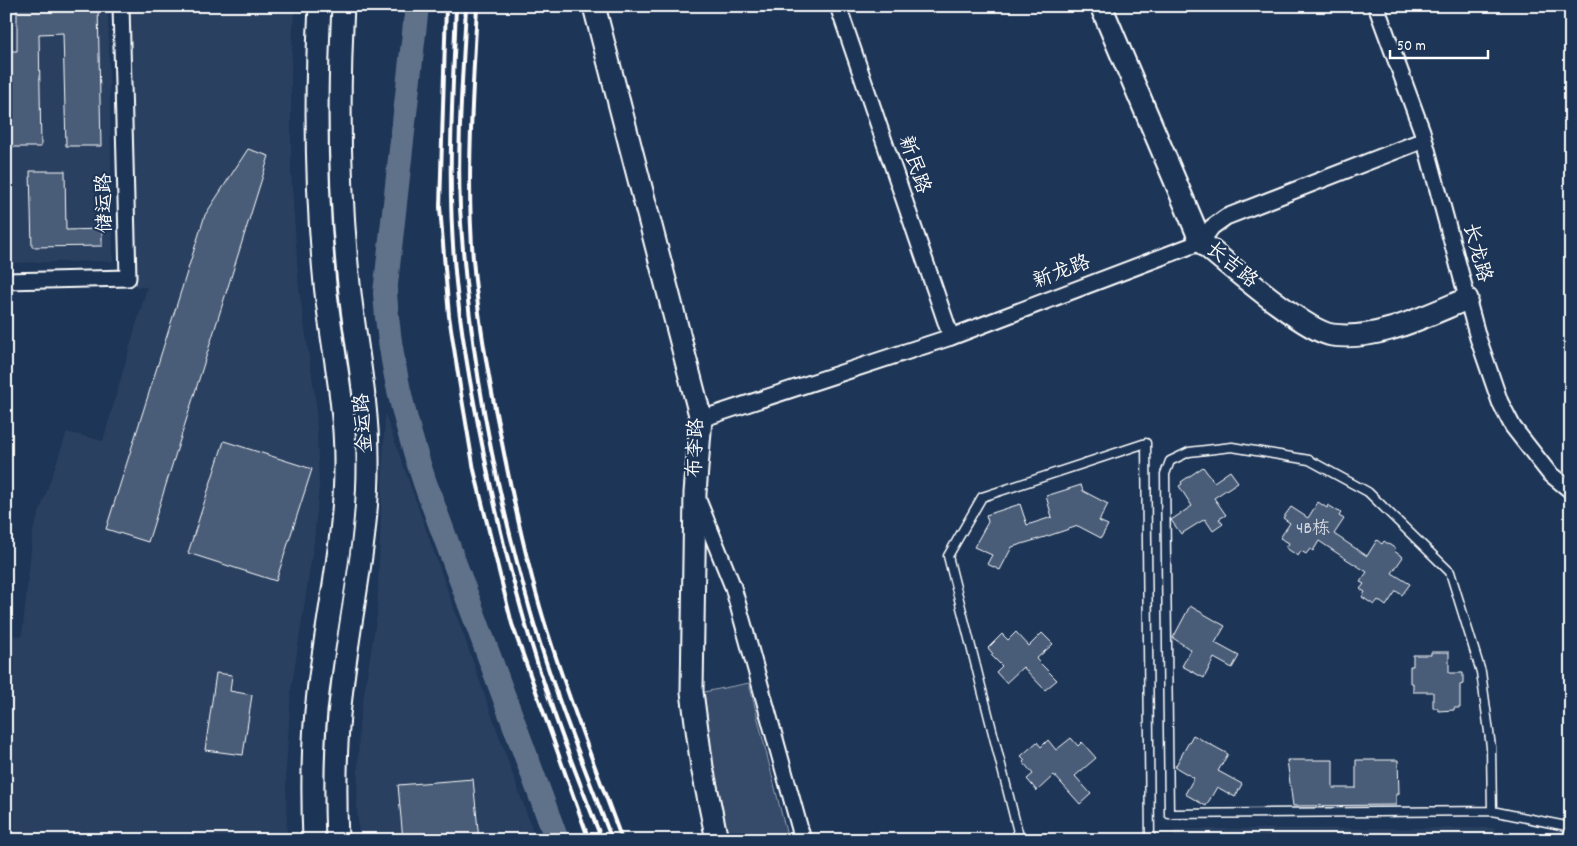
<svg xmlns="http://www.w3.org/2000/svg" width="1577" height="846" font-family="Dekko,'LXGW WenKai TC',sans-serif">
<rect width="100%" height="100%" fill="#1d3557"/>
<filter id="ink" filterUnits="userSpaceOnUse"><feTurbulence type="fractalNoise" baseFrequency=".02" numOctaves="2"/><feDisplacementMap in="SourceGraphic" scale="10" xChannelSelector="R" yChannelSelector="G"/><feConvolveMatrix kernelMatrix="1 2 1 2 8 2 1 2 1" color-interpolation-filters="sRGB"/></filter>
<g filter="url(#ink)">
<g fill="#2a4161">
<path d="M6 6H108L113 261 6 263Z"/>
<path d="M294 9 291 72V172L299 289 316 403 319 486 314 542 291 691 286 769 287 840H6V635L22 636 33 531 67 432 103 441 147 287H135L129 12Z"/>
<path d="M385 414 536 840H359L357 806 359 725 377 614Z"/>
<path d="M1495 828 1496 840H1174V829Z"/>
</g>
<path fill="#364b69" stroke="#9aa5b4" d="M749 683 788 840H729L713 765 704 692Z"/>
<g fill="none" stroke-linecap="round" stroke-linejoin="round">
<path stroke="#617289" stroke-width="24" d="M417 6 385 293C389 359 404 421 425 483L557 840"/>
</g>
<g fill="#4a5d79" stroke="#fff">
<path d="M17 6H98L101 146H66L63 33 39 34 41 147H6V51H17Z"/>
<path d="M248 149 269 156 148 542 106 529 205 215Z"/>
<path d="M30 171H65L66 230 102 229V246L32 247Z"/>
<path d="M224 441 312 469 276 581 188 553Z"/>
<path d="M1203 467 1214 482 1230 471 1238 482 1214 498 1226 515 1219 519 1223 524 1213 531 1205 519 1181 534 1171 520 1192 506 1179 486 1182 484 1181 482Z"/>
<path d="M1081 485 1083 491 1108 504 1099 521 1108 525 1101 538 1078 526 1045 537 1012 547 1000 570 987 564 992 555 974 547 988 522 986 515 1020 504 1027 525 1052 517 1046 496Z"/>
<path d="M1318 502 1327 508 1328 505 1341 513 1339 516 1344 519 1334 534 1367 556 1377 540 1382 544 1384 541 1396 549 1394 551 1403 557 1392 573 1410 584 1402 595 1396 591 1386 606 1378 600 1374 605 1362 597 1365 592 1360 589 1364 584 1360 582 1367 572 1343 557 1319 541 1313 551 1310 549 1306 554 1301 551 1298 556 1286 548 1289 543 1280 538 1290 523 1283 518 1291 507 1308 518Z"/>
<path d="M1190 606 1225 626 1215 643 1239 656 1232 668 1214 658 1204 678 1182 666 1191 650 1173 638Z"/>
<path d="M1016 632 1029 646 1042 633 1053 644 1036 659 1057 680 1045 690 1023 667 1006 683 996 672 1002 666 991 655 993 654 988 648 1002 634 1008 640Z"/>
<path d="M1431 652H1449V673H1463V684L1460 685V708H1454V710L1438 711V708H1433V692H1413V683H1410V666H1413V655H1431Z"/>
<path d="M216 673 232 675 230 691 252 695 243 755 205 750Z"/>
<path d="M1193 735 1228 754 1218 771 1242 784 1235 797 1217 787 1206 806 1185 794 1194 778 1175 767Z"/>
<path d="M1071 738 1078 746 1082 742 1096 758 1075 776 1091 794 1080 804 1054 775 1037 791 1027 779 1033 774 1023 762 1025 760 1021 756 1037 742 1041 747 1048 740 1056 750Z"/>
<path d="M1287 760H1333V788H1356V760H1398L1399 794H1396V805L1293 806Z"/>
<path d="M473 779 479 840H403L398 785Z"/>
</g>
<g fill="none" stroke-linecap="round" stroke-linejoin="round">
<g stroke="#fff" stroke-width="11">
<g id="lane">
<path d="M1492 811 1491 747 1481 672 1450 572 1368 492 1309 460 1232 447 1189 452 1170 461 1165 474 1169 814 1492 811 1571 827"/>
<path d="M1020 840 948 556 982 497 1146 443 1150 840"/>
</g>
</g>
<g stroke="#fff" stroke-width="19">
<g id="street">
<path d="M838 6 951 337"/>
<path d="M1376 6 1422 131 1478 338 1500 402 1513 427 1549 473 1571 491"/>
<path d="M6 281 128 278 121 6"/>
<path d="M701 419 951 337 1201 242 1212 227 1226 217 1424 140"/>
<path d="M698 500 733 587 803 840"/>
</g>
</g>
<g stroke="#fff" stroke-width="25">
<g id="secondary">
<path d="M594 6 701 419 695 493 692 692 702 767 717 840"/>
<path d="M1101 6 1201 242C1226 262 1304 331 1332 335 1378 341 1425 316 1467 299"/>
<path d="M314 840C312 791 312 741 318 693 327 615 346 538 345 459 345 400 331 342 325 284 316 191 315 99 320 6"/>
<path d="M337 840C335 792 335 744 341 697 349 617 369 540 368 459 368 400 355 342 349 284 339 191 338 99 343 6"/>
</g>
</g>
<use href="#lane" stroke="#1d3557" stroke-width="8"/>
<use href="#street" stroke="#1d3557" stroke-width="15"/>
<use href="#secondary" stroke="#1d3557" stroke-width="21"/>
<g stroke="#fff" stroke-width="4">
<path d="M446 6 440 207 449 316 461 393 474 470 512 624 589 840"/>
<path d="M456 6C453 91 447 175 454 259 458 316 468 373 479 429 497 524 520 616 552 707 567 752 585 796 602 840"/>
<path d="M466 6C463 73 457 141 460 208 468 346 494 485 532 617 554 693 584 766 612 840"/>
<path d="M477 6C473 91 466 175 473 259 478 318 488 376 500 433 512 495 525 557 543 617 566 693 595 766 622 840"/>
</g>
</g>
</g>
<g text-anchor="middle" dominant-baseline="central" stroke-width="4.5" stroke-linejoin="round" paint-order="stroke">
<g font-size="18" fill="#d2d6de">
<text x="1313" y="529">4B栋</text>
</g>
<g font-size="20" fill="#fff" stroke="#1d3557">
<text transform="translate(913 165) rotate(71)">新民路</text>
<text transform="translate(106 203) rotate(-91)">储运路</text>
<text transform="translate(1476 253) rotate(75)">长龙路</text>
<text transform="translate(1231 266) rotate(39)">长吉路</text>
<text transform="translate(1062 273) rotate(-21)">新龙路</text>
<text transform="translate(365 423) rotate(-94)">金运路</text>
<text transform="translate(697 448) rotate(-88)">布李路</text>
</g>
</g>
<rect width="1577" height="846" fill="none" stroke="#1d3557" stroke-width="25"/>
<rect x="12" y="12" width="1552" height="821" fill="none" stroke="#fff" stroke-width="2" filter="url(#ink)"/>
<path d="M1390 50v8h98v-8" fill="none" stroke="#ffffff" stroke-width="2.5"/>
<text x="1397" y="50" font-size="15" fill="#ffffff" stroke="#1d3557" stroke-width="4" paint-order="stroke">50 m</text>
</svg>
